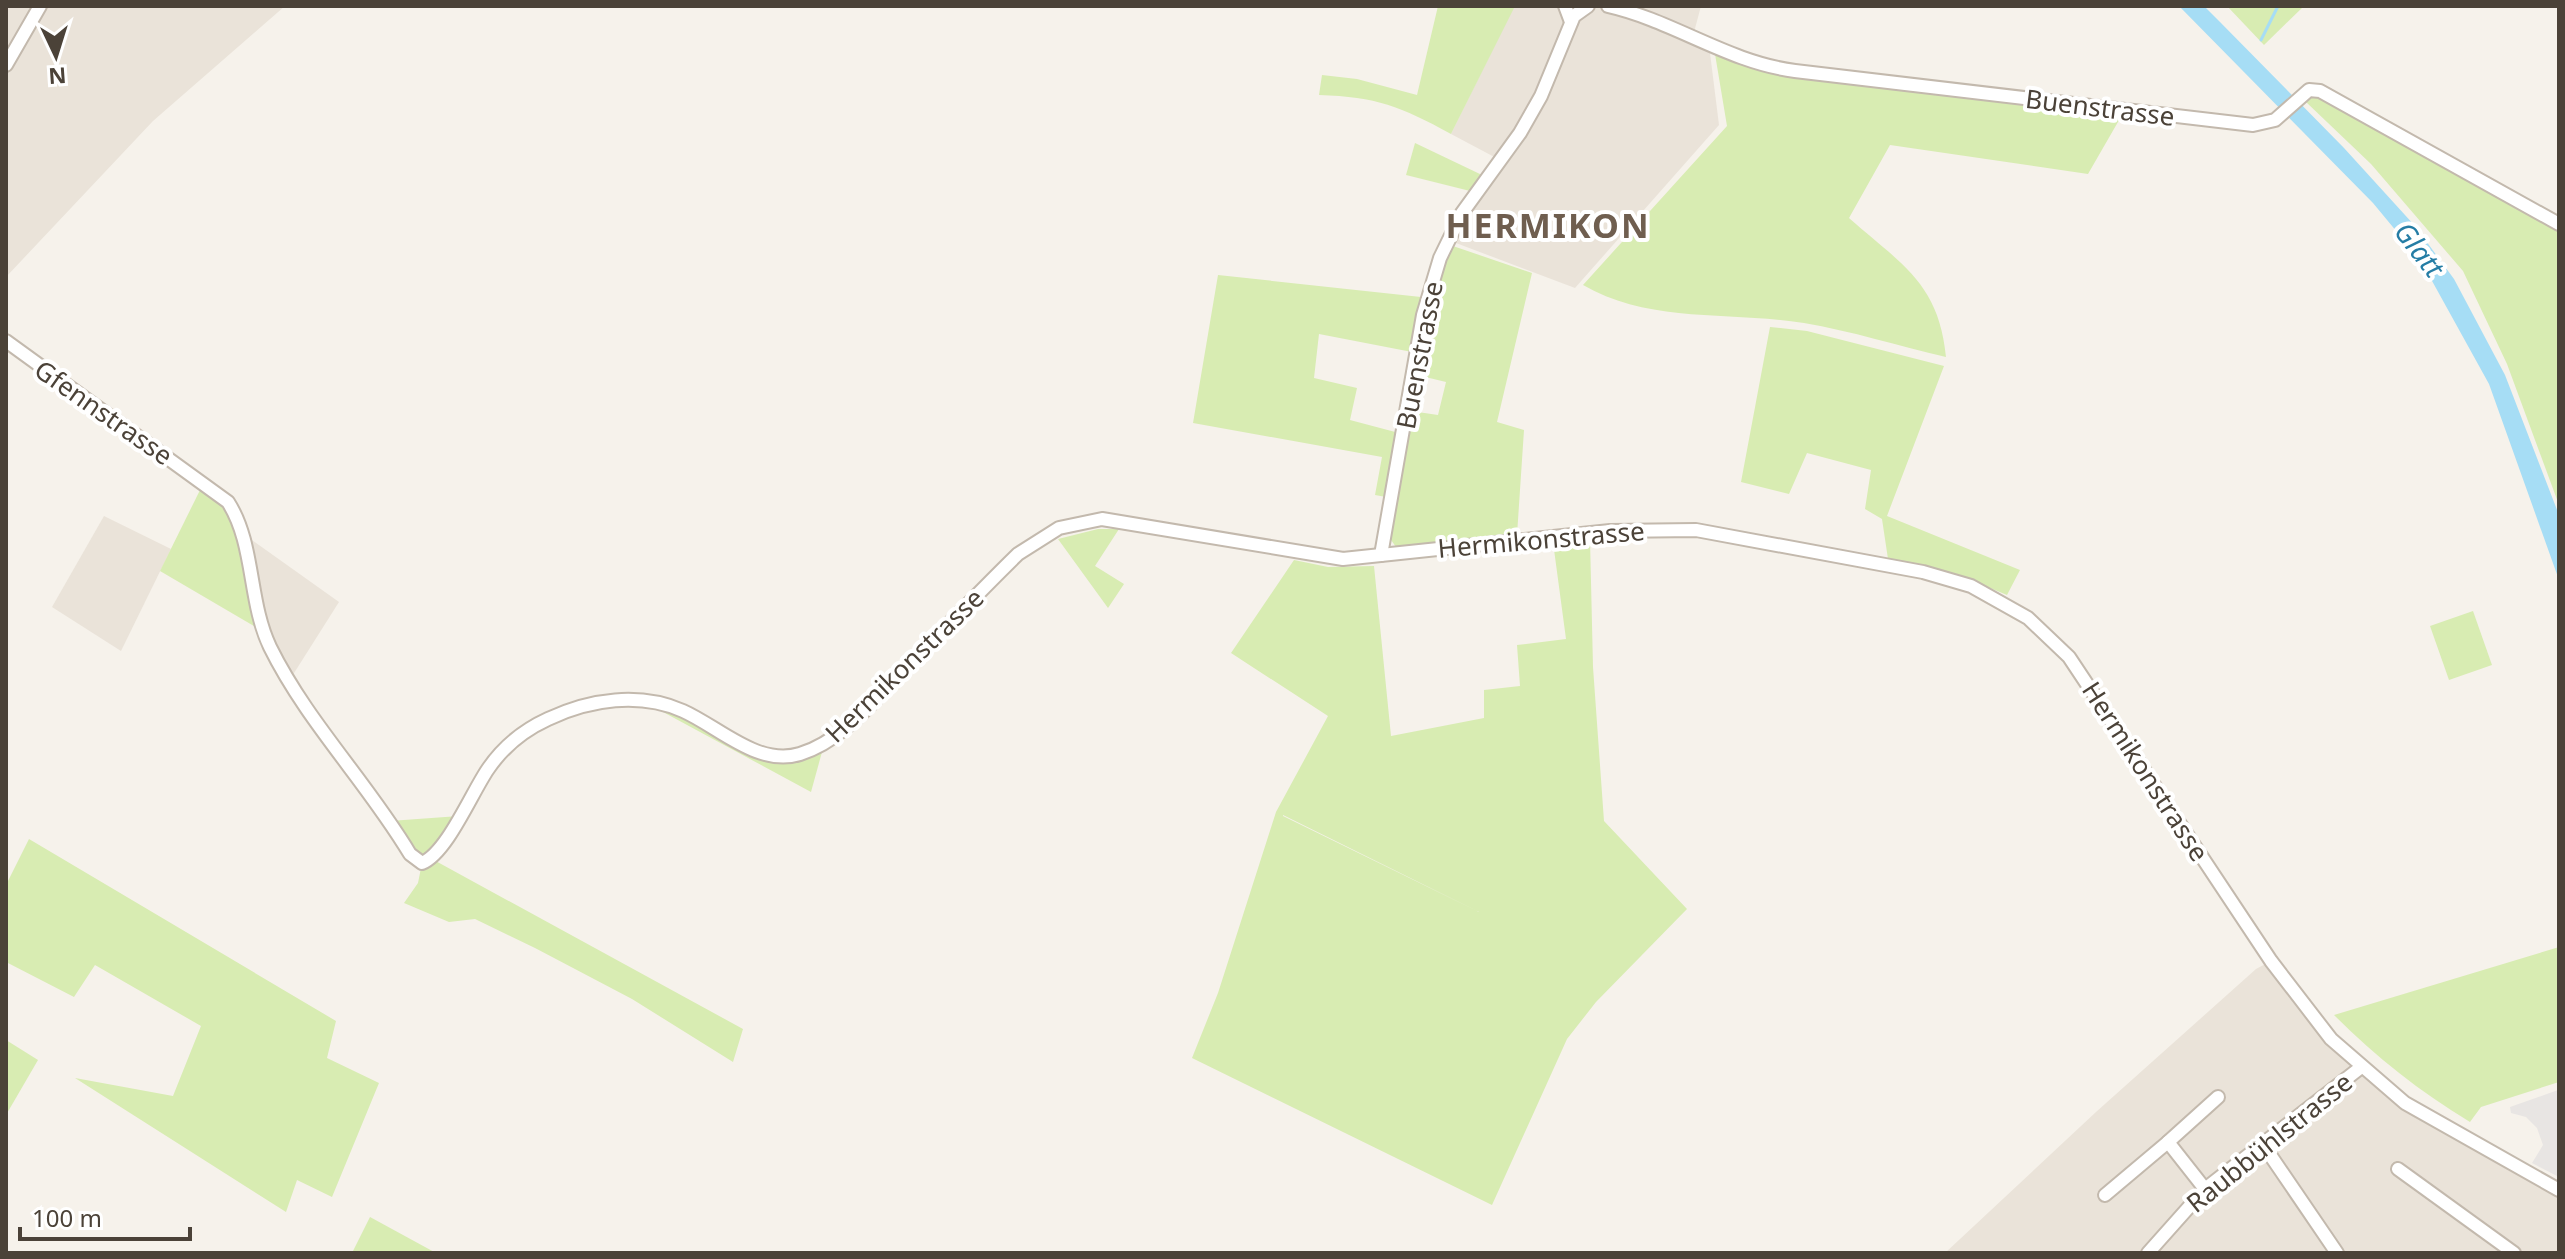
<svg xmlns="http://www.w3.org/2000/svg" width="2565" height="1259" font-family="'Noto Sans',sans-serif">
<rect width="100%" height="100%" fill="#f6f2eb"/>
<g fill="#eae3d9">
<path d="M6 6H285L153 121 6 277Z"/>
<path d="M1514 6H1701L1693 36 1709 45 1719 125 1575 288 1448 240 1500 160 1451 134Z"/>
<path d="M104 516 171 549 121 651 52 607Z"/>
<path d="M242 533 339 602 289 681 279 663Z"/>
<path d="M2271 961 2298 1000 2384 1088 2559 1190V1253H1945L2096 1112 2256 969Z"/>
</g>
<g fill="#d8ecb2" fill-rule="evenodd">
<path d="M1438 6H1515L1451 134C1400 106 1377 97 1319 95L1322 75 1357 79 1417 95Z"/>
<path d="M2227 6H2304L2264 45Z"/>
<path d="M1715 54 1759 71 2122 115 2088 174 1890 145 1849 218C1901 264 1939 283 1946 357 1899 346 1851 331 1804 323 1730 311 1650 324 1583 285L1727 126Z"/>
<path d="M2313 93 2559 228V505L2507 364 2463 271 2371 164 2306 102Z"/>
<path d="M1415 143 1482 175 1470 191 1406 175Z"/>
<path d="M1450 245 1532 273 1497 422 1524 430 1517 535 1396 547 1389 537 1411 411 1438 415 1446 382 1417 375 1427 315Z"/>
<path d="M1218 275 1421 297 1412 352 1319 334 1314 378 1357 388 1350 420 1399 433 1386 497 1375 495 1382 457 1193 423Z"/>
<path d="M1770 327 1807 331 1944 366 1887 516 2020 570 2007 595 1961 576 1888 559 1882 519 1865 509 1871 470 1807 453 1789 494 1741 482Z"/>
<path d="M204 482 228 502 264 632 160 571Z"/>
<path d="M1098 529H1119L1095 566 1124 584 1108 608 1058 539Z"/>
<path d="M1590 539 1593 667 1604 821 1687 909 1596 1002 1567 1039 1492 1205 1192 1058 1218 993 1276 812 1328 716 1231 653 1294 560 1328 567 1374 566 1391 736 1484 718V690L1520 686 1517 645 1566 639 1553 542ZM1283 815 1479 912 1283 816Z"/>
<path d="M2473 611 2492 665 2449 680 2430 626Z"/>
<path d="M639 699 660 703 772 756 825 741 811 792Z"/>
<path d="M459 816 432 859 743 1029 733 1062 632 999 535 948 475 919 449 922 404 903 418 883 422 863 390 821Z"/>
<path d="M29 839 336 1021 327 1058 379 1083 332 1197 297 1180 286 1212 75 1078 173 1096 201 1026 95 965 74 997 6 962V885Z"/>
<path d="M2559 947V1082L2481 1107 2470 1122C2419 1091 2376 1057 2334 1015Z"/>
<path d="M6 1040 38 1060 6 1115Z"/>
<path d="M370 1217 436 1253H352Z"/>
</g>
<path fill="#e8e5e3" d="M2558 1090 2559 1094V1177L2532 1163 2543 1145 2537 1128 2526 1117 2511 1113 2510 1107Z"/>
<path fill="#a6ddf5" d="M2179 6H2204L2220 22 2344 148 2415 226 2454 279 2505 375 2559 515V580L2489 384 2421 261 2373 203Z"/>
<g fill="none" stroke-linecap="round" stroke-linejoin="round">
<path stroke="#a6ddf5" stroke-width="3" d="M2261 40 2278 6"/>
<g stroke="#c3b9ad" stroke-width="16">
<g id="minor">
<path d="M1565 6 1571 22"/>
<path d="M1608 6C1674 21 1727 62 1795 71L2253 125 2275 120 2309 90 2320 91 2559 224"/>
<path d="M6 65 40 6"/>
<path d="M6 341 228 502C255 544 248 601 270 647 307 722 367 782 410 854L422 863C447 853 472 792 488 769 503 747 524 730 548 719 590 699 640 692 683 711 719 727 758 767 800 754 843 741 876 698 907 667 944 629 980 591 1018 554L1059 528 1102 519 1343 559 1610 531 1696 530 1923 572 1971 586 2028 618 2069 657 2271 961 2331 1039 2405 1103 2559 1190"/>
<path d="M1381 555 1423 315 1440 258 1462 213 1520 133 1541 96 1574 16 1588 6"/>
<path d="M2262 1143 2337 1253"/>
<path d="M2398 1169 2514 1253"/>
<path d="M2205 1189 2168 1142 2218 1097"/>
<path d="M2105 1195 2168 1142"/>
<path d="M2148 1253 2205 1189 2360 1068"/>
</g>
</g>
<use href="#minor" stroke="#fff" stroke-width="12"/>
</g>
<g text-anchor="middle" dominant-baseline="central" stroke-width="8" stroke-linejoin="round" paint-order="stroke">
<g font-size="26" fill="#4b4238" stroke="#fff">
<text transform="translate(2100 107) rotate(7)">Buenstrasse</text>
<text transform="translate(1419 355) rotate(-79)">Buenstrasse</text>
<text transform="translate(104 412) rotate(35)">Gfennstrasse</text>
<text transform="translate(1541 539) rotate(-5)">Hermikonstrasse</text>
<text transform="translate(904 665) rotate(-44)">Hermikonstrasse</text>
<text transform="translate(2146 771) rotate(57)">Hermikonstrasse</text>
<text transform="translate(2269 1142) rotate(-39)">Raubbühlstrasse</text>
</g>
<g font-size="28" font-style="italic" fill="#257da5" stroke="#fff">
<text transform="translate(2420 249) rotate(52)">Glatt</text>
</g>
<g font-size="34" font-weight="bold" letter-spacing="2" fill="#6f5e4f" stroke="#fff">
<text x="1548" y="225">HERMIKON</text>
</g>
</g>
<rect width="2565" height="1259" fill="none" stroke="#4b4238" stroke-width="16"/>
<g transform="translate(56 56) rotate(176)" stroke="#ffffff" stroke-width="6" paint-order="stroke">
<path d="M0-6L14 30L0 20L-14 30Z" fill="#4b4238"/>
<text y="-12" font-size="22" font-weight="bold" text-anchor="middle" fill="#4b4238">N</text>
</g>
<path d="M20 1227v12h170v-12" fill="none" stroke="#4b4238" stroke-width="4"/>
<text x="32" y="1227" font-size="24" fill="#4b4238" stroke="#ffffff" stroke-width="6" paint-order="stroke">100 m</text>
</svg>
